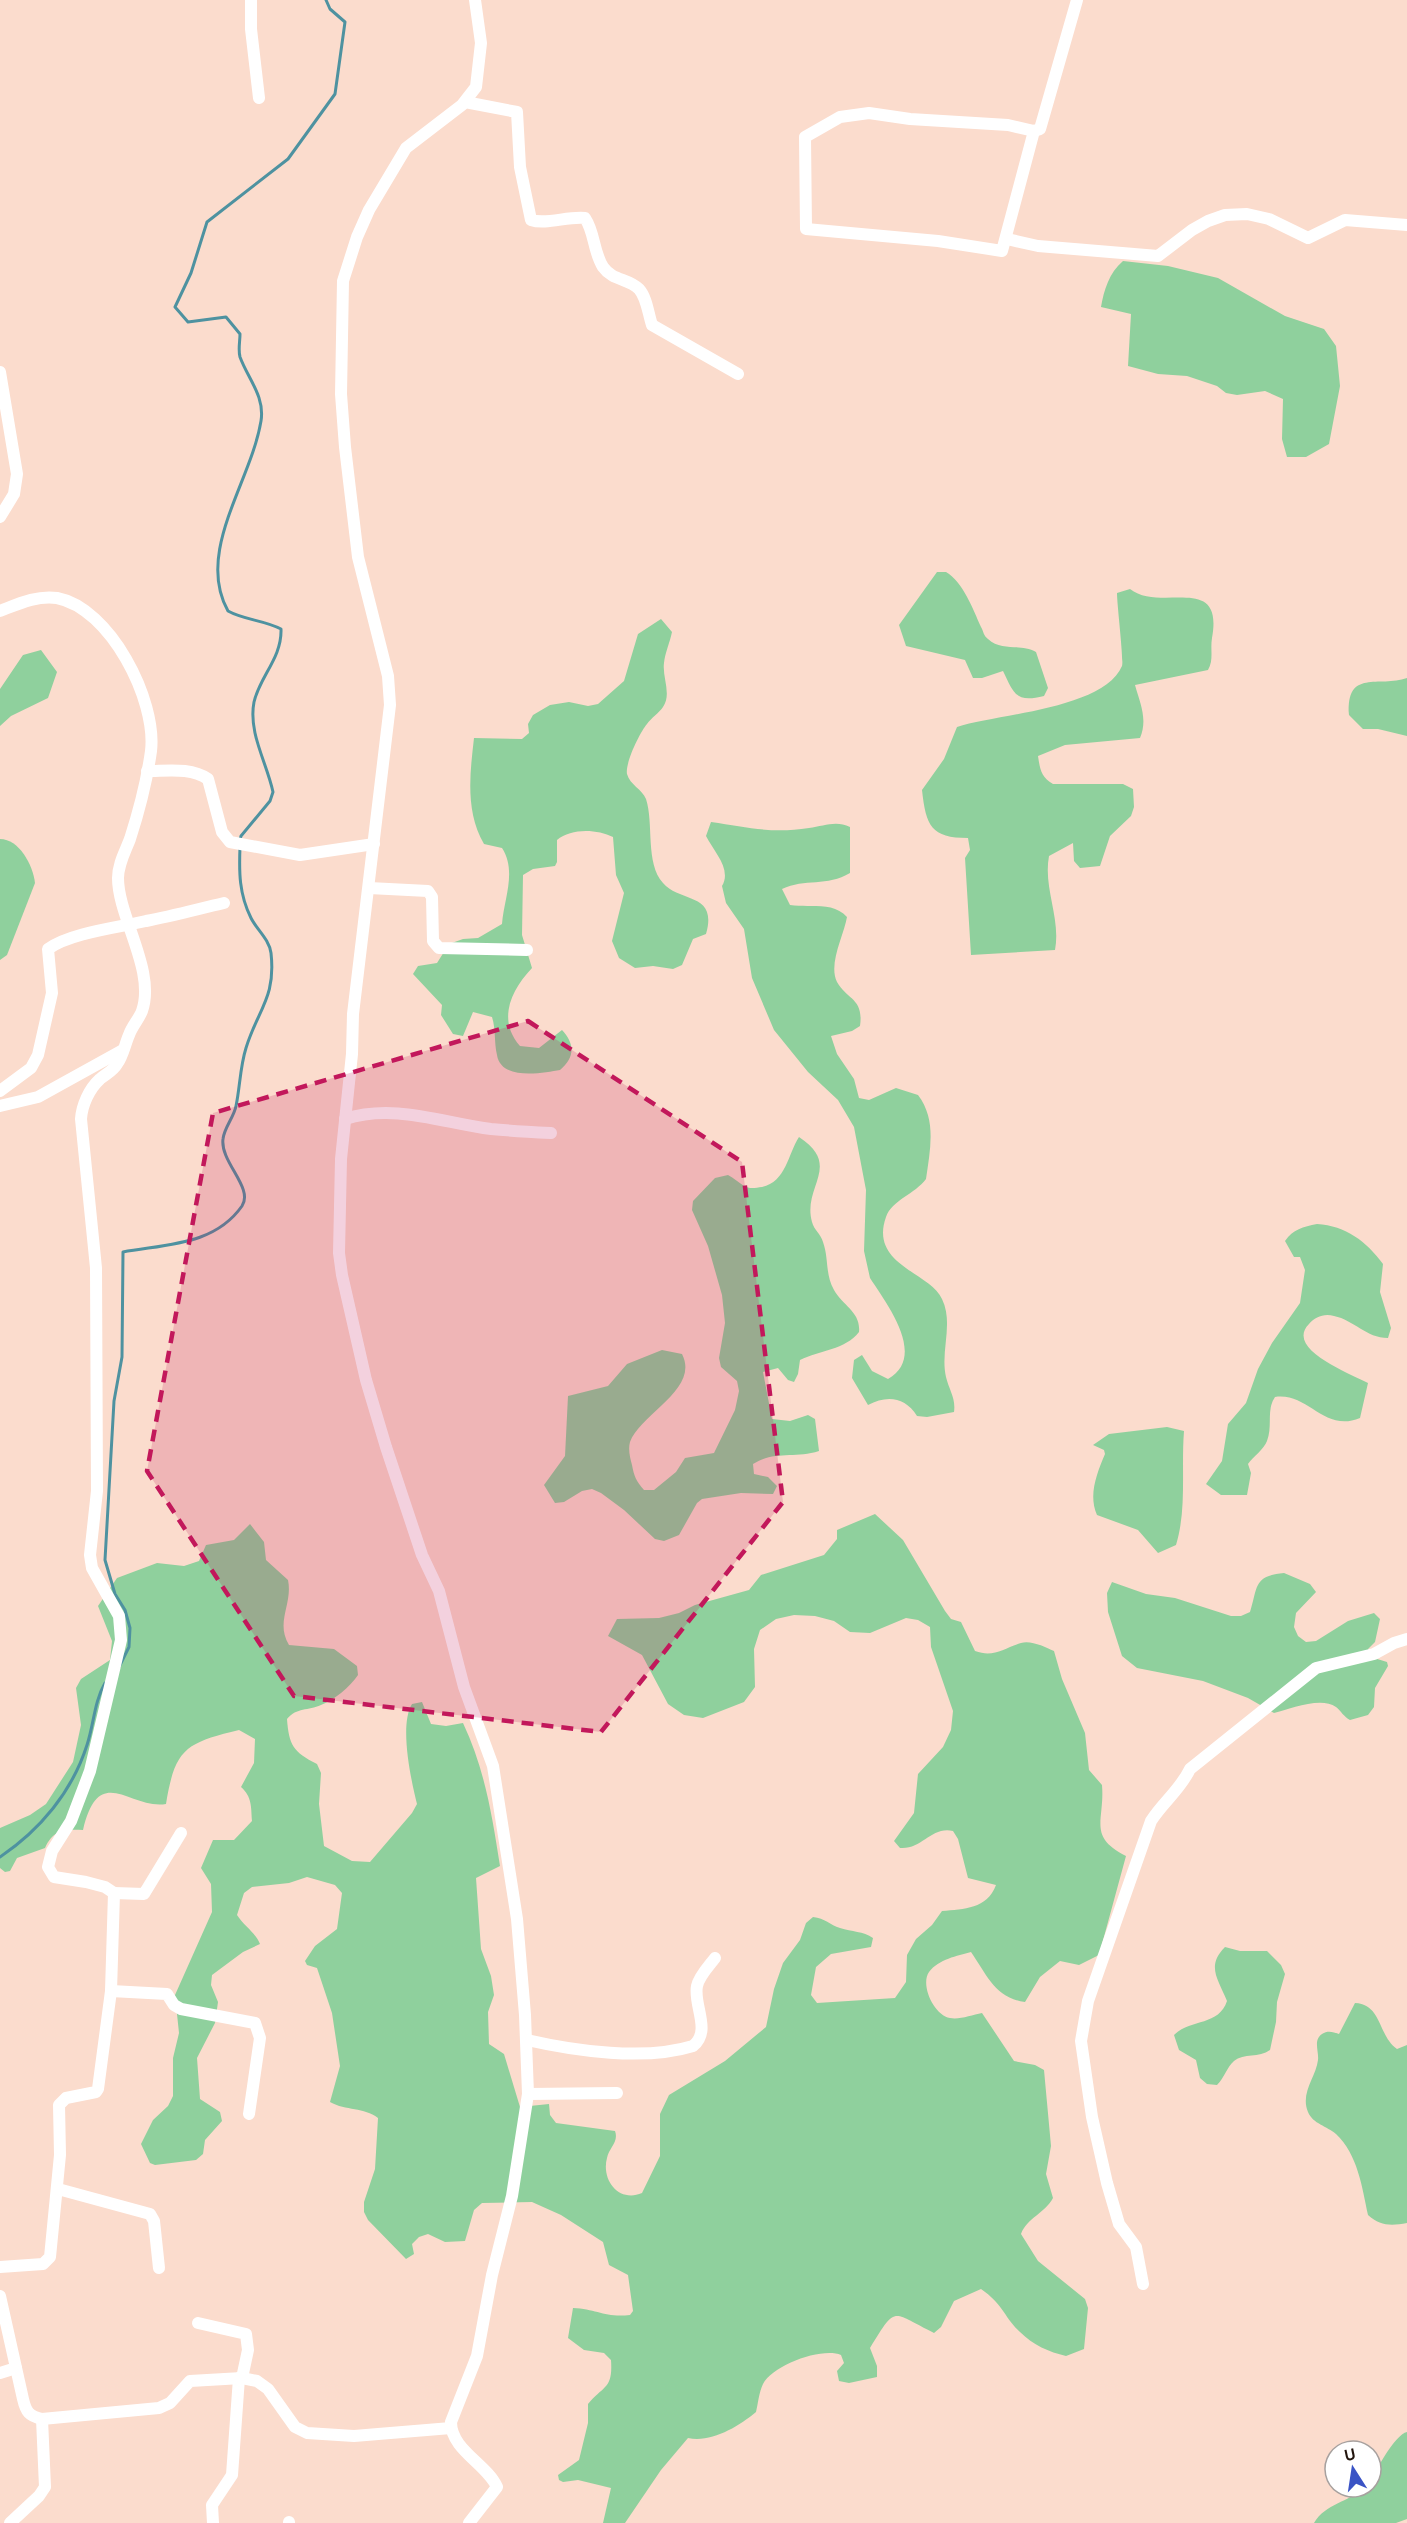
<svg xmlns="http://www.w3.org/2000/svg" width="1407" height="2523" font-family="'DM Sans',sans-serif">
<rect width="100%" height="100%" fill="#fbdccd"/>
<g fill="#8fd09d">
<path d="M1123 261 1168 266 1218 278 1285 316 1324 329 1336 346 1340 386 1329 444 1306 457H1287L1282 439 1283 399 1265 391 1237 395 1226 393 1217 386 1187 376 1158 374 1128 366 1131 314 1101 307C1104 290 1109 273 1123 261Z"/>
<path d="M937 572H946C963 582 973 609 981 627 984 632 983 635 988 639 1002 652 1021 643 1036 652L1048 688 1044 696C1016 703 1014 694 1003 671L982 678H973L965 660 906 646 899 625Z"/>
<path d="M1130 589C1160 613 1224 572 1212 638 1210 650 1214 659 1208 670L1135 685C1140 703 1148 719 1140 738L1065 745 1038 756C1040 769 1041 777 1053 784H1123L1133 789 1134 807 1131 816 1110 836 1100 866 1080 868 1074 861 1073 843 1049 856C1043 888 1061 918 1055 950L971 955 965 858 970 850 968 838C931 838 926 826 922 790L944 759 957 727C997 714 1104 709 1122 666 1124 660 1117 605 1117 593Z"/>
<path d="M661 619 672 632C670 642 665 653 664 663 662 677 672 694 663 707 659 713 651 718 647 724 640 732 625 763 627 774 630 785 642 789 646 799 654 823 645 863 663 883 680 903 718 892 706 934L693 939 682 965 673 969 653 966 635 968 619 958 612 941 624 893 616 875 613 837C597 829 571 828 557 840V862L555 866 533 869 523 875 522 935 532 968C511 990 497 1020 520 1046L539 1048 562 1030C575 1044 575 1057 560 1070 543 1073 501 1081 497 1055 494 1042 496 1030 492 1017L473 1012 463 1036 453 1034 441 1015 442 1005 413 974 418 966 437 963 449 944 463 939 478 938 502 924C504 899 517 871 502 848L484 844C465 811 470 773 474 738L522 739 529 733 528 724 533 715 550 705 569 702 588 706 598 704 624 681 638 634Z"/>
<path d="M41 650 57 672 48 698 11 716 0 726V689L23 655Z"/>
<path d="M1407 678V736L1378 729H1363L1349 715C1346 668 1379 688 1407 678Z"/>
<path d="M711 822C747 827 771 834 809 828 824 826 836 820 850 827V873C827 887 805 878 782 889L790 905C811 908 833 901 847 917 844 935 828 964 837 982 847 1000 864 998 860 1026L852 1031 831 1036 837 1054 854 1079 859 1098 869 1100 896 1088 918 1095C937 1120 930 1150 926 1179 915 1194 892 1200 886 1217 869 1265 930 1272 942 1299 954 1324 940 1351 946 1377 949 1390 956 1398 954 1412L927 1417 917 1416C905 1397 887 1395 868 1405L852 1378 854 1360 862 1355 872 1371 888 1379C928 1356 886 1303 870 1278L864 1251 866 1190 854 1127 838 1100 808 1072 774 1030 752 978 744 929 726 903 722 886C732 869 714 852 706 836Z"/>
<path d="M0 839C19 839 33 865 35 883L7 955 0 960Z"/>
<path d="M799 1137C843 1166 802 1186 812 1222 814 1230 821 1234 823 1242 829 1259 825 1274 834 1290 843 1306 861 1312 859 1332 845 1350 820 1350 800 1360L798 1374 794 1382 788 1380 778 1368 763 1372 772 1419 790 1421 808 1415 815 1419 819 1451C794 1459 775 1450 753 1464L754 1474 768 1477 777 1486 773 1494 741 1493 702 1499 697 1503 679 1535 664 1541 655 1539 624 1510 601 1493 592 1489 582 1491 564 1502 555 1503 544 1485 565 1456 568 1396 608 1386 627 1364 662 1350 682 1354C700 1389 641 1413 630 1442 628 1449 630 1458 632 1465 634 1476 636 1481 644 1490H654L676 1472 685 1458 714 1453 735 1410 739 1391 737 1381 721 1367 719 1358 725 1323 722 1295 708 1246 692 1210 693 1201 715 1178 728 1175C734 1178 738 1182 744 1186 749 1189 755 1188 762 1187 786 1182 788 1154 799 1137Z"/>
<path d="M1317 1224C1346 1226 1366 1241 1383 1264L1380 1292 1391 1328 1388 1338C1366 1338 1354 1320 1334 1316 1324 1313 1315 1317 1309 1324 1284 1349 1352 1374 1368 1383L1360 1418C1324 1433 1308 1392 1275 1397 1266 1410 1273 1426 1267 1441 1264 1449 1253 1457 1248 1464L1251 1473 1247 1495H1221L1206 1484 1222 1461 1228 1424 1246 1403 1258 1369 1272 1343 1300 1303 1305 1270 1300 1257H1294L1285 1241C1293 1229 1303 1227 1317 1224Z"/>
<path d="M1167 1427 1184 1431C1181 1469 1187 1509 1176 1545L1158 1553 1138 1530 1097 1515C1088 1495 1097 1473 1105 1454L1104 1450 1093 1445 1109 1434Z"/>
<path d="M875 1514 903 1540 945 1611 951 1619 961 1622 975 1651C994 1658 1004 1648 1021 1643 1031 1640 1045 1647 1054 1651L1062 1679 1085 1733 1089 1770 1102 1785C1105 1821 1087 1836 1126 1856L1099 1955 1079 1965 1060 1961 1040 1977 1025 2002C995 1998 987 1975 971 1952 957 1956 939 1959 929 1972 920 1985 934 2015 950 2018 959 2020 972 2015 982 2013L1014 2061 1035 2065 1044 2070 1051 2146 1046 2174 1053 2198C1045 2213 1027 2218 1021 2234L1038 2261 1085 2299 1088 2308 1084 2349 1066 2356C1049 2352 1033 2345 1020 2332 1004 2317 1003 2304 981 2289L954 2301 941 2327 934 2333C891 2312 897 2304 870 2348L877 2366V2377L849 2383 839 2381 837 2371 844 2363 841 2355C822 2347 773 2365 763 2384 759 2392 758 2404 756 2412 738 2427 711 2443 688 2438L661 2470 625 2523H603L611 2488 578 2480 563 2482 559 2480 558 2475 579 2460 588 2423V2404C604 2385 613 2389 611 2360L604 2353 584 2350 568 2338 573 2308C597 2309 605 2318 630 2315L633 2311 628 2275 609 2265 603 2242 561 2215 532 2202 482 2203 474 2210 465 2241 445 2242 428 2234 419 2237 412 2244 414 2254 406 2259 368 2220 364 2212V2202L375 2169 378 2118C364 2107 346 2111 330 2102L340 2066 332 2013 317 1968 307 1965 305 1961 315 1946 337 1929 342 1893 335 1885 307 1877 289 1883 252 1887 244 1893 237 1915C244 1926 255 1932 260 1944L243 1952 212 1975 211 1985 218 2002 215 2023 197 2058 200 2099 220 2112 222 2121 205 2140 203 2154 196 2160 155 2165 150 2163 141 2144 153 2120 168 2106 173 2096V2058L179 2033 175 1995 212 1912 211 1884 201 1868 213 1840H234L252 1821C251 1806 252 1797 241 1787L254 1763 255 1739 239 1730C186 1743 175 1748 166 1804 130 1810 99 1761 83 1830 64 1829 53 1830 45 1848L17 1858 10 1871 5 1872 0 1868V1828L30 1815 46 1804 73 1762 81 1725 76 1688 81 1679 110 1660 112 1641 98 1606 117 1578 157 1563 184 1566 199 1561 206 1545 234 1540 250 1524 264 1542 266 1560 288 1580C293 1604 275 1622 289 1645L334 1649 357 1666 358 1675C350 1687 334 1700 321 1705 308 1711 297 1707 287 1719 289 1745 293 1752 317 1764L321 1773 319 1804 324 1846 352 1861 370 1862 412 1813 417 1804C411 1780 399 1725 412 1704L422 1702 431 1724 446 1726 463 1723C485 1770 492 1815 500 1866L476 1878 481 1949 491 1976 494 1995 488 2012 489 2044 504 2054 520 2107 549 2104 550 2115 556 2123 615 2131C619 2142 609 2148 607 2158 601 2180 619 2203 642 2193L660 2156V2114L669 2095 725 2061 766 2027 774 1989 783 1963 800 1940 806 1923 813 1917C825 1918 830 1925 840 1928 852 1932 863 1931 873 1938L871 1947 831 1954 816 1967 811 1995 817 2003 895 1998 906 1982 907 1955 916 1939 932 1925 942 1911C964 1909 987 1909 996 1885L968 1878 958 1839 953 1831C931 1826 922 1850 900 1848L894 1841 914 1813 918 1774 943 1747 951 1730 953 1711 931 1647 930 1627 918 1620 906 1618 870 1633 850 1632 834 1621 815 1616 794 1615 776 1619 760 1630 754 1649 755 1687 744 1702 703 1718 684 1715 668 1704 642 1655 608 1636 617 1619 659 1618 679 1613 695 1605 749 1590 761 1575 824 1555 837 1539V1530Z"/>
<path d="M1284 1573 1310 1584 1316 1592 1296 1613 1294 1627 1298 1636 1306 1642 1316 1641 1348 1621 1374 1613 1380 1619 1375 1642 1368 1649 1374 1658 1387 1662 1388 1666 1375 1688 1374 1707 1368 1715 1350 1720C1344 1717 1341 1711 1336 1707 1321 1696 1290 1709 1274 1713L1248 1698 1203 1681 1137 1668 1122 1656 1108 1612 1107 1593 1112 1582 1146 1594 1175 1598 1231 1616H1241L1250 1612C1258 1587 1253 1576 1284 1573Z"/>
<path d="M1225 1947 1240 1951H1267L1281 1965 1285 1974 1277 2002 1276 2022 1270 2050C1259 2058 1244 2053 1234 2061 1227 2067 1224 2078 1217 2085L1207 2084 1200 2078 1196 2060 1179 2050 1174 2035C1190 2019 1219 2026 1227 2001 1218 1979 1206 1966 1225 1947Z"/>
<path d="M1355 2003C1382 2004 1378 2036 1397 2049L1407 2045V2223C1391 2226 1380 2226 1368 2215 1362 2187 1358 2155 1336 2134 1327 2126 1313 2124 1308 2112 1300 2093 1316 2077 1318 2060 1319 2051 1313 2040 1322 2034 1328 2030 1333 2032 1339 2034Z"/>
<path d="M1407 2432V2519L1396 2523H1314C1326 2503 1348 2503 1364 2487H1371C1371 2476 1395 2434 1407 2432Z"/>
</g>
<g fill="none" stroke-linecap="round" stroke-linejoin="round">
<g stroke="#4e92a0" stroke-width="3">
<path d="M240 840 241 836 270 801 273 792C267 763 248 733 254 702 260 676 282 658 281 629 264 620 244 620 228 611 195 552 251 482 261 421 265 396 248 379 240 357 238 350 240 341 240 334L226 317 188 322 175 307 191 273 207 222 288 159 335 94 345 22 330 9 326 0"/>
<path d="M119 1667 129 1647 130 1628 125 1610 115 1594 105 1560 114 1401 122 1357 123 1252C165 1244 214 1246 242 1206 254 1188 220 1162 223 1139 224 1128 234 1117 236 1106 240 1087 240 1067 246 1048 258 1009 276 998 271 953 269 939 257 930 251 918 239 894 239 872 240 847"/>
<path d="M0 1857C40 1830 72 1792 87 1745 94 1724 94 1702 105 1683"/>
</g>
<g stroke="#fff" stroke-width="12">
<path d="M251 0V29L259 98"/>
<path d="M465 102 517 112 520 167 531 220C546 225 568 216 585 218 595 233 593 251 603 267 613 281 628 278 639 289 647 298 648 313 652 325L738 374"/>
<path d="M1034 131 1002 251 938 241 806 229 805 137 840 117 869 113 910 119 1008 125 1034 131 1040 129 1077 0"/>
<path d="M1007 239 1038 246 1158 256 1192 230 1208 221 1225 215 1247 214 1269 219 1308 238 1345 220 1407 225"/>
<path d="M0 372 17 474 14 494 0 517"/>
<path d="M0 611C18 604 37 595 57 598 110 608 157 700 151 751 147 780 139 811 130 839 125 852 118 864 118 878 118 917 156 971 142 1011 139 1019 132 1026 129 1035 125 1044 123 1056 117 1064 113 1071 106 1074 100 1079 89 1089 82 1105 81 1119L96 1268 97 1491 90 1555 92 1568 119 1616 121 1640 90 1771 71 1821 52 1851 48 1867 54 1877 86 1882 105 1887 114 1893 111 1991 98 2089 96 2092 66 2098 59 2105 60 2155 50 2257 43 2264 0 2267"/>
<path d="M147 771C167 771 191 767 208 779L222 832 230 842 300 855 374 844"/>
<path d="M369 888 428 891 432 897 433 941 439 948 527 950"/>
<path d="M0 1091 31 1068 38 1055 52 993 48 949C69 933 120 927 146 921 172 916 198 909 224 903"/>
<path d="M0 1106 38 1097 123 1050"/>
<path d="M345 1119C394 1103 443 1123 491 1129 511 1131 531 1132 551 1133"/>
<path d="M114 1893 144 1894 181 1833"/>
<path d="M111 1991 167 1994 174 2005 181 2009 255 2023 260 2038 249 2114"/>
<path d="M527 2040C575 2051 645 2061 693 2046 712 2031 693 2005 697 1986 699 1976 709 1966 715 1958"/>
<path d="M528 2094 617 2093"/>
<path d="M58 2189 150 2214 154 2221 159 2268"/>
<path d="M1143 2284 1136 2247 1119 2224 1107 2183 1092 2117 1081 2041 1088 2001 1151 1821C1163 1802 1180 1790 1190 1769L1316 1668 1374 1654 1394 1643 1407 1639"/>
<path d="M0 2296 23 2399C26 2412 29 2416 42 2419L159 2408 170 2403 190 2381 242 2378 257 2381 268 2389 295 2427 307 2433 354 2436 451 2428"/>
<path d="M198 2323 246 2334 248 2350 242 2378"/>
<path d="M0 2373 16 2368"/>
<path d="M289 2522V2523"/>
<path d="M10 2523 39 2496 45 2487 42 2419"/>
<path d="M213 2523 212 2505 232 2475 239 2378"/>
<path d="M469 2523 497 2487C487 2464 451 2450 451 2422L477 2356 492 2275 512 2196 528 2094 525 2015 517 1919 493 1766 464 1687 439 1591 422 1555 386 1447 366 1380 342 1275 339 1253 341 1159 352 1054 353 1014 390 705 388 676 358 557 345 447 341 394 343 281 357 237 369 210 406 148 462 105 476 87 481 43 475 0"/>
</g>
</g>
<path fill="#c2185b" fill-opacity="0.2" stroke="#c2185b" stroke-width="4.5" stroke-dasharray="12 8" stroke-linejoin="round" d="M528 1021 742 1162 783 1502 601 1732 294 1696 147 1471 213 1113Z"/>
<g transform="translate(1353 2469) rotate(348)"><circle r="28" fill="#ffffff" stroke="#a7a19f" stroke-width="1.5"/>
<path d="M0-4.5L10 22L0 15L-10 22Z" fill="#3a53c5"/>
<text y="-9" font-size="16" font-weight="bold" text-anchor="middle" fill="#22150e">U</text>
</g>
</svg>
